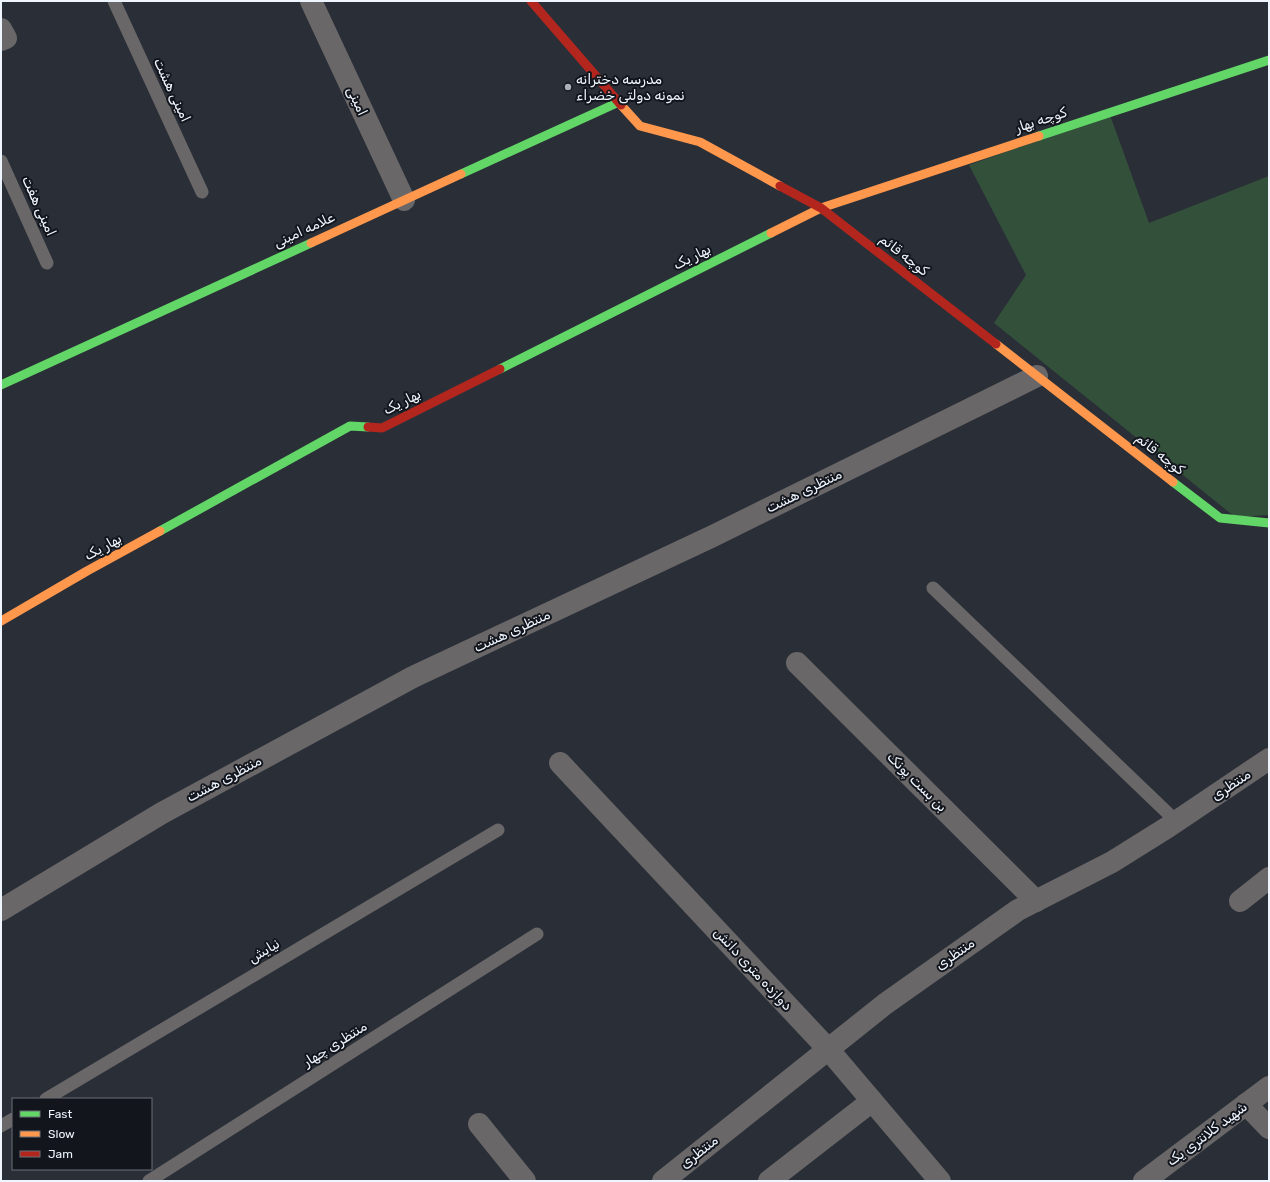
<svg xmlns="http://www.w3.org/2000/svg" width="1270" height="1182" font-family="Rubik,'Noto Naskh Arabic',sans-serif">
<rect width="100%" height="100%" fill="#2a2f37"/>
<path fill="#33503b" d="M1110 115 1149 223 1269 176V515L1235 517 994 323 1026 275 969 165Z"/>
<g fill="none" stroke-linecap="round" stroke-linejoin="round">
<g stroke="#6a6769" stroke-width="13">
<path d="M114 1 202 192"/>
<path d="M1 161 47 263"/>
<path d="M933 588 1177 822"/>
<path d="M46 1099 498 830"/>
<path d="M1 1126 13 1119"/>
<path d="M149 1181 537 934"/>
</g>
<g stroke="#6a6769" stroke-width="22">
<path d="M311 1 404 200"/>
<path d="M1 29 6 38 1 40"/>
<path d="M797 663 1036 901"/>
<path d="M560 763 828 1049 940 1181"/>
<path d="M1240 901 1269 878"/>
<path d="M1 910 162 813 413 677 713 536 1037 376"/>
<path d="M1246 1104 1269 1128"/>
<path d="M479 1124 525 1181"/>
<path d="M663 1181 885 1004 1018 910 1112 862 1168 827 1269 759"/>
<path d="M769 1181 872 1101"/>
<path d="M1144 1181 1269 1087"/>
</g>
<g stroke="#63d668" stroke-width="9">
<path d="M1039 136 1269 60"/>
<path d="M461 174 619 102"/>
<path d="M500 369 771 233"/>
<path d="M1 385 311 243"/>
<path d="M1173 482 1220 518 1269 523"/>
<path d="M160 531 350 426 368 427"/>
</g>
<g stroke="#ff974d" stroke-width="9">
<path d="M621 105 640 126 700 142 780 186"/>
<path d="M771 233 821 208 1039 136"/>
<path d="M311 243 461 174"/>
<path d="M996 344 1173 482"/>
<path d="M1 621 87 571 160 531"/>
</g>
<g stroke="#b3261e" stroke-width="9">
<path d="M531 1 621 105"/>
<path d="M780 186 821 208 996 344"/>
<path d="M368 427 382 428 500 369"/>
</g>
</g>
<circle fill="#aab0b8" stroke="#12161c" stroke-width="1.5" cx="568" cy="87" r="4"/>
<g text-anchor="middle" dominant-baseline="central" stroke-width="4" stroke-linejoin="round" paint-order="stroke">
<g font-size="14" fill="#eff5fe" stroke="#12161c" text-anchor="start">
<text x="576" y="79">مدرسه دخترانه<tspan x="576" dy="16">نمونه دولتی خضراء</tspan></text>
</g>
<g font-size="14" fill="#eff5fe" stroke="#12161c">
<text transform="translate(172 90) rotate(65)">امینی هشت</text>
<text transform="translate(357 101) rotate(65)">امینی</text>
<text transform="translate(1041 120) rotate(-18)">کوچه بهار</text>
<text transform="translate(39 206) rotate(66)">امینی هفت</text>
<text transform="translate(304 230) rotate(-25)">علامه امینی</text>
<text transform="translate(904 255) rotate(38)">کوچه قائم</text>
<text transform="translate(692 257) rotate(-27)">بهار یک</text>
<text transform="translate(402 402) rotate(-27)">بهار یک</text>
<text transform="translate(1160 454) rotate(38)">کوچه قائم</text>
<text transform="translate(804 491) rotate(-26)">منتظری هشت</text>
<text transform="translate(103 547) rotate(-29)">بهار یک</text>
<text transform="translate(512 631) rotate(-25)">منتظری هشت</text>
<text transform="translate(224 779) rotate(-28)">منتظری هشت</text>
<text transform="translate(917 782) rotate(45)">بن بست پونک</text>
<text transform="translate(1231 785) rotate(-34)">منتظری</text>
<text transform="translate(264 951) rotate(-31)">نیایش</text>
<text transform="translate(955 954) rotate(-35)">منتظری</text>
<text transform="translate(753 969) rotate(47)">دوازده متری دانش</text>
<text transform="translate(335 1044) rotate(-32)">منتظری چهار</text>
<text transform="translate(1207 1134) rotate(-37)">شهید کلانتری یک</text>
<text transform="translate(699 1152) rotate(-38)">منتظری</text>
</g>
</g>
<rect width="1270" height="1182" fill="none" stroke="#eff5fe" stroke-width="4"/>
<rect x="12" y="1098" width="140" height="72" fill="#12161c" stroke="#6a6f76"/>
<rect x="20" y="1111" width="20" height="6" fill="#63d668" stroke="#6a6f76"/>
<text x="48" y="1118" font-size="12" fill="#eff5fe">Fast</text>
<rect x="20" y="1131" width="20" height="6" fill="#ff974d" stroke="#6a6f76"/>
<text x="48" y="1138" font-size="12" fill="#eff5fe">Slow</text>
<rect x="20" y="1151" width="20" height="6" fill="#b3261e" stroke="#6a6f76"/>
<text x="48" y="1158" font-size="12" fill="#eff5fe">Jam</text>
</svg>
